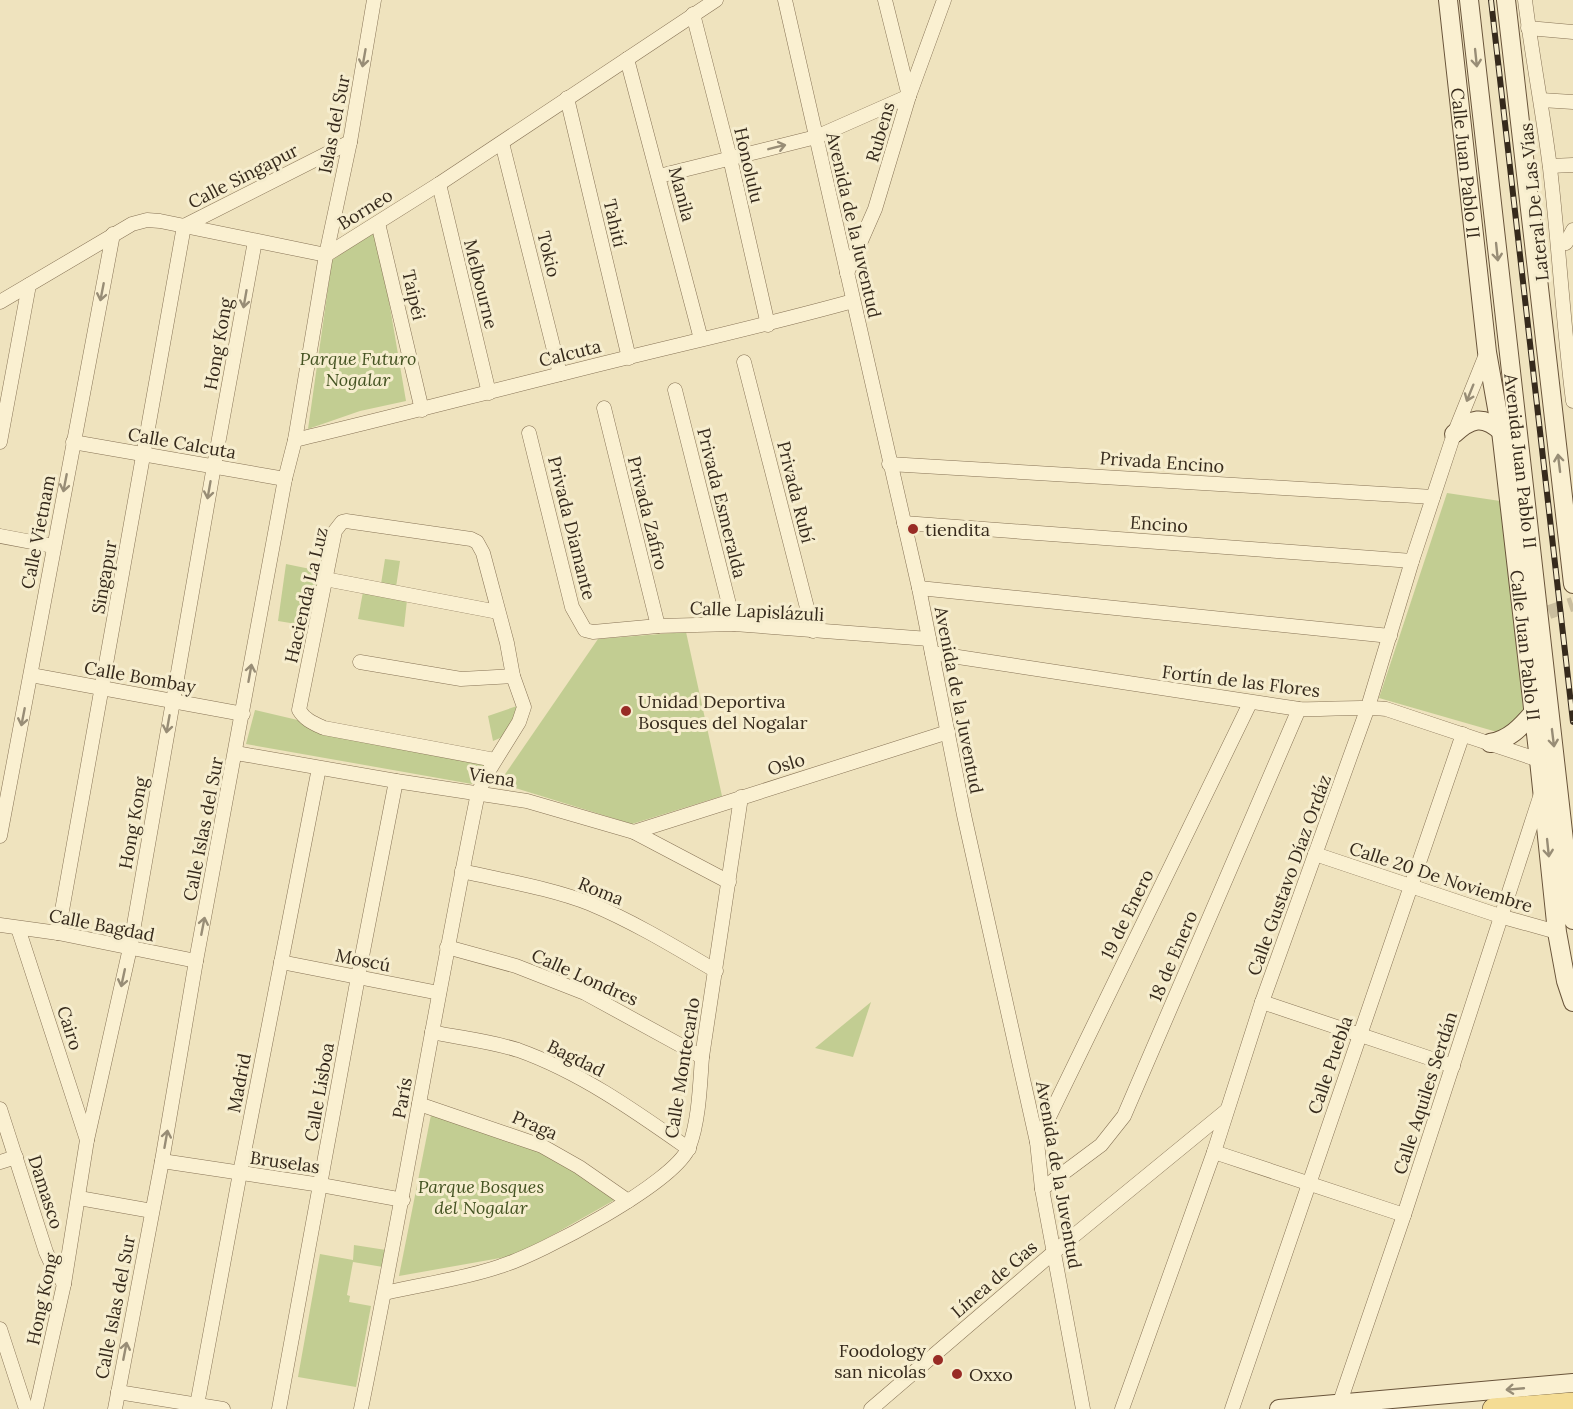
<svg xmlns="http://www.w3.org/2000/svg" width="1573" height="1409" font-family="Lora,serif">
<rect width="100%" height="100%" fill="#efe3be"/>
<g fill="#c2cd92">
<path d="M377 231 406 401 360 411 308 429 332 260Z"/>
<path d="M1447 493 1500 501 1524 715 1504 734 1379 698Z"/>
<path d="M385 559 400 561 396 587 381 584Z"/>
<path d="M286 564 320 571 309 626 278 621Z"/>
<path d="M363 592 407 600 404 627 358 619Z"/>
<path d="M686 632 722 796 632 824 499 783 598 639Z"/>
<path d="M517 706 520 715 505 736 493 741 488 716Z"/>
<path d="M255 710 485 764 472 784 246 744Z"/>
<path d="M871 1002 853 1057 815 1048Z"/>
<path d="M431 1115 525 1143 618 1198 517 1255 399 1276Z"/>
<path d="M354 1245 386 1250 383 1267 353 1262 347 1295 350 1296 349 1302 371 1306 356 1387 298 1377 320 1254 353 1260Z"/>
</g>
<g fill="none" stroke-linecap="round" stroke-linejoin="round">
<path stroke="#cabe9e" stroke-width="14" stroke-dasharray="14 7" stroke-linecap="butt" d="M1529 619 1573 604"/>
<g stroke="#877356" stroke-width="15">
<g id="street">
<path d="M785 0 919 588 964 815 1037 1142 1042 1189 1083 1409"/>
<path d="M885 0 909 96"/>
<path d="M1525 0C1532 56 1543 112 1550 168 1559 246 1563 323 1573 401"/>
<path d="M693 14 730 158 768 325"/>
<path d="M1528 28 1573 32"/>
<path d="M627 59 701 339"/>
<path d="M567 98 629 358"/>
<path d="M1541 100 1573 102"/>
<path d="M502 143 560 374"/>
<path d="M1550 166 1573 165"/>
<path d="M659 176 816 137 909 96"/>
<path d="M439 184 489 393"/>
<path d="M378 223 422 410"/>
<path d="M184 226 350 142"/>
<path d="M1566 243 1573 230"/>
<path d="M847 273 875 209 909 96 944 0"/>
<path d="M0 302 132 224 147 220 160 221 326 255 439 184 716 0"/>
<path d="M744 362 813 631"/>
<path d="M675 390 734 624"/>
<path d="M604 408 658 626"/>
<path d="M529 433 572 607 585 630 593 632 658 626 734 624 929 639"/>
<path d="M295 440C384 419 472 396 561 374 658 349 756 328 853 301"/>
<path d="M0 442 29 285"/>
<path d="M73 442 285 479"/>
<path d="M889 464 1433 497"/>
<path d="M904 523 1412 561"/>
<path d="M0 536 53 546"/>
<path d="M325 579 498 612"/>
<path d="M919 588 1390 636"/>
<path d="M932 653 1299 709C1328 710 1357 706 1386 709L1539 760"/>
<path d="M360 662 461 679 513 676"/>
<path d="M31 675 243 714"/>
<path d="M236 753 396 781 527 801 634 832 729 882"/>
<path d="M634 832 948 732"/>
<path d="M0 836 113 234"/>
<path d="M1315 854 1503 917 1557 932"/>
<path d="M462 871C505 881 550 888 591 904 634 922 675 947 716 971"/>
<path d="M0 925 58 933 196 961"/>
<path d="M18 928 87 1140"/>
<path d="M58 933 184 226"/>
<path d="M447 947 516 966 585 993 702 1057"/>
<path d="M281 962 439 993"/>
<path d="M1262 1002 1453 1066"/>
<path d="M432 1032C460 1038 490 1041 518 1050 580 1072 635 1111 689 1149"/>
<path d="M419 1104 542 1146 579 1167 628 1201"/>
<path d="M0 1109 46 1252 52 1265 64 1284"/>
<path d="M1037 1142 1250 703"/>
<path d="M1214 1152 1404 1215"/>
<path d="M162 1161 321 1185 403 1200"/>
<path d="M0 1162 16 1157"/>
<path d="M1042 1189 1101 1145 1124 1116 1299 709"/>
<path d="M79 1198 152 1211"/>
<path d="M385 1293C423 1284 464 1279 501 1266 540 1254 675 1183 689 1147 699 1121 700 1085 702 1057L741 797"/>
<path d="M0 1329 26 1409"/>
<path d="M118 1392 223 1409"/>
<path d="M197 1405 240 1173 319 768"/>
<path d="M1339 1405 1404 1215 1541 794"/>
<path d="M36 1409 64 1284 87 1140 130 948 214 466 255 241"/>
<path d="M115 1409 162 1161 196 961 285 479 295 440 326 255 350 142 374 0"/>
<path d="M279 1409 358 977 396 781"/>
<path d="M361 1409C403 1204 436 998 478 793L488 772 519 722 524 707 513 676 507 643 483 553 477 542 471 539 346 521 342 522 335 531 299 710C305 720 313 723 324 728L495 760"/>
<path d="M871 1409 1054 1252 1226 1111"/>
<path d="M1122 1409 1214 1152 1262 1002 1368 707 1412 561 1454 434 1487 352"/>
<path d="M1232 1409 1463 734"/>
</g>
</g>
<g stroke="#69543a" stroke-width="20">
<g id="secondary">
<path id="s1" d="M1448 0 1487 352 1501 431 1539 760 1557 932 1566 981 1573 1002"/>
<path id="s2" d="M1469 0 1573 920"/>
<path d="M1506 0 1573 584"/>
<path d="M1454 434C1471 418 1483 415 1501 431"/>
<path d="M1490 743C1509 740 1521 727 1533 713"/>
<path d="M1279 1409 1573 1383"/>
</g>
</g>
<g stroke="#55412b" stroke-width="22">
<path id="primary" d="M1493 1409 1573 1403"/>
</g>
<use href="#street" stroke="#faf0d1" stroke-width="14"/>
<use href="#secondary" stroke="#faf0d1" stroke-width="18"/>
<use href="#primary" stroke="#f4dc94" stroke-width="21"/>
<g stroke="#362a1c" stroke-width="6">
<path id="rail" d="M1491 0 1573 722"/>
</g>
<use href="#rail" stroke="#f6edce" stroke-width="4" stroke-dasharray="11" stroke-linecap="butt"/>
</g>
<defs><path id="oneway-shaft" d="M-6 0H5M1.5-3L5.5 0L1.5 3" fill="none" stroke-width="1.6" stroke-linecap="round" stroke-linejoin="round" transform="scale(1.5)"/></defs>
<g stroke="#988d76">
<use href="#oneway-shaft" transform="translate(364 58) rotate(100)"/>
<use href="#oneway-shaft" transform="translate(1476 58) rotate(84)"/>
<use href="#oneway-shaft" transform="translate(777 147) rotate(-14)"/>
<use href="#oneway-shaft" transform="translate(1497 252) rotate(84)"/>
<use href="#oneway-shaft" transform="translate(102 292) rotate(101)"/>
<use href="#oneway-shaft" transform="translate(245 299) rotate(100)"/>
<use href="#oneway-shaft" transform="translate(1470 393) rotate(112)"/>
<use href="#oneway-shaft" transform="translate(1559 463) rotate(-97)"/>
<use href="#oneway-shaft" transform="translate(65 483) rotate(101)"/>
<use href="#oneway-shaft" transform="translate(209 490) rotate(100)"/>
<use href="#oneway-shaft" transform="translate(250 673) rotate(-80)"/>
<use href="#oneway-shaft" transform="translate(23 717) rotate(101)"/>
<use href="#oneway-shaft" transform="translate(168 724) rotate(100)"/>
<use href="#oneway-shaft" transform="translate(1553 738) rotate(83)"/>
<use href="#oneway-shaft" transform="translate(1548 848) rotate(84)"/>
<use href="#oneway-shaft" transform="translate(203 926) rotate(-79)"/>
<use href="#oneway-shaft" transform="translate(123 978) rotate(102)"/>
<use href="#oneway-shaft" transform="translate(166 1139) rotate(-80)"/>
<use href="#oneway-shaft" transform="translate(125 1351) rotate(-79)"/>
<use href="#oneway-shaft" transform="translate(1515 1389) rotate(175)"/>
</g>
<g fill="#982b25" stroke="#f6edce" stroke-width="2">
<circle cx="913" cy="529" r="6"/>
<circle cx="626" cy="711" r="6"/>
<circle cx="938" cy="1360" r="6"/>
<circle cx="957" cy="1374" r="6"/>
</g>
<g text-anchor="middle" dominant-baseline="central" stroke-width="6" stroke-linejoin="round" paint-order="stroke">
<g font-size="18" fill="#362a1c" stroke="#f6edce">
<text transform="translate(334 124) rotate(-79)">Islas del Sur</text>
<text transform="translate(880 132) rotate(-74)">Rubens</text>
<text stroke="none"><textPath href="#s1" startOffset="164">Calle Juan Pablo II</textPath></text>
<text transform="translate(749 165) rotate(77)">Honolulu</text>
<text transform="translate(243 176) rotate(-27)">Calle Singapur</text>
<text transform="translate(682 194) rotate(75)">Manila</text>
<text transform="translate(1534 202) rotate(-96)">Lateral De Las Vías</text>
<text transform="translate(365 209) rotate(-32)">Borneo</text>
<text transform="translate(615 223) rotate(77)">Tahití</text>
<text transform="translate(854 225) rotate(77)">Avenida de la Juventud</text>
<text transform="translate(549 254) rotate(76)">Tokio</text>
<text transform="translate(481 284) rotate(76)">Melbourne</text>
<text transform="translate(414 295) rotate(77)">Taipéi</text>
<text transform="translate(218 344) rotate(-80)">Hong Kong</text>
<text transform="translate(570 353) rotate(-14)">Calcuta</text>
<text transform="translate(182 443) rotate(10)">Calle Calcuta</text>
<text stroke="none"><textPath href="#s2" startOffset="464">Avenida Juan Pablo II</textPath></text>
<text transform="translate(1162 462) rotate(4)">Privada Encino</text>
<text transform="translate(796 492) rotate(76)">Privada Rubí</text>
<text transform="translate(722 503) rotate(76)">Privada Esmeralda</text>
<text transform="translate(648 513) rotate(76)">Privada Zafiro</text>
<text transform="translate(1159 524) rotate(4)">Encino</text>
<text transform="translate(572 528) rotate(76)">Privada Diamante</text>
<text transform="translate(38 532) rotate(-79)">Calle Vietnam</text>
<text transform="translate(104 577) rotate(-80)">Singapur</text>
<text transform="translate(306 595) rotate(-77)">Hacienda La Luz</text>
<text transform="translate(757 611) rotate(3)">Calle Lapislázuli</text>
<text stroke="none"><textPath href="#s1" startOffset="650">Calle Juan Pablo II</textPath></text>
<text transform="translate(140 677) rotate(10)">Calle Bombay</text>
<text transform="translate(1241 681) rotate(7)">Fortín de las Flores</text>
<text transform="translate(959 700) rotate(79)">Avenida de la Juventud</text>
<text transform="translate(786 764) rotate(-17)">Oslo</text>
<text transform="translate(492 777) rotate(9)">Viena</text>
<text transform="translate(133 823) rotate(-80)">Hong Kong</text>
<text transform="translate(203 829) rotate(-79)">Calle Islas del Sur</text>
<text transform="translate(1289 875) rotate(-70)">Calle Gustavo Díaz Ordáz</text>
<text transform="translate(1441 877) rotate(18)">Calle 20 De Noviembre</text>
<text transform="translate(601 891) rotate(22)">Roma</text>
<text transform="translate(1127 914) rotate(-64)">19 de Enero</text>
<text transform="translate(102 925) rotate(11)">Calle Bagdad</text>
<text transform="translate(1173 956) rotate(-67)">18 de Enero</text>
<text transform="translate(363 960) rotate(11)">Moscú</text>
<text transform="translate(585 977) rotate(24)">Calle Londres</text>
<text transform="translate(70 1028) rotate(72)">Cairo</text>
<text transform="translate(576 1058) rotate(26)">Bagdad</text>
<text transform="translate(1330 1065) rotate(-71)">Calle Puebla</text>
<text transform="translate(682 1068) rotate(-81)">Calle Montecarlo</text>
<text transform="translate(239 1083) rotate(-79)">Madrid</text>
<text transform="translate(319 1092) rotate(-80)">Calle Lisboa</text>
<text transform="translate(1425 1093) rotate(-72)">Calle Aquiles Serdán</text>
<text transform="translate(402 1098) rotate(-80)">París</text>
<text transform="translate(535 1125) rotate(23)">Praga</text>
<text transform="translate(285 1162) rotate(8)">Bruselas</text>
<text transform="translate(1059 1175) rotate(80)">Avenida de la Juventud</text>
<text transform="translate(46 1192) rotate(72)">Damasco</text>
<text transform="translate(994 1279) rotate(-41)">Línea de Gas</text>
<text transform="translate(42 1299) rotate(-78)">Hong Kong</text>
<text transform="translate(115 1307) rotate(-79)">Calle Islas del Sur</text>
</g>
<g font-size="18" font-style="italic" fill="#445322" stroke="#f6edce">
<text x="358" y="358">Parque Futuro<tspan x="358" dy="21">Nogalar</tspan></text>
<text x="481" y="1186">Parque Bosques<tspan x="481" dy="21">del Nogalar</tspan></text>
</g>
<g font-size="18" fill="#362a1c" stroke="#f6edce" text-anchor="start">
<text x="925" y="529">tiendita</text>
<text x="638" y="701">Unidad Deportiva<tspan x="638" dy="21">Bosques del Nogalar</tspan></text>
<text x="926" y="1350" text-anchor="end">Foodology<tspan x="926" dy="21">san nicolas</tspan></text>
<text x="969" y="1374">Oxxo</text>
</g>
</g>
</svg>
